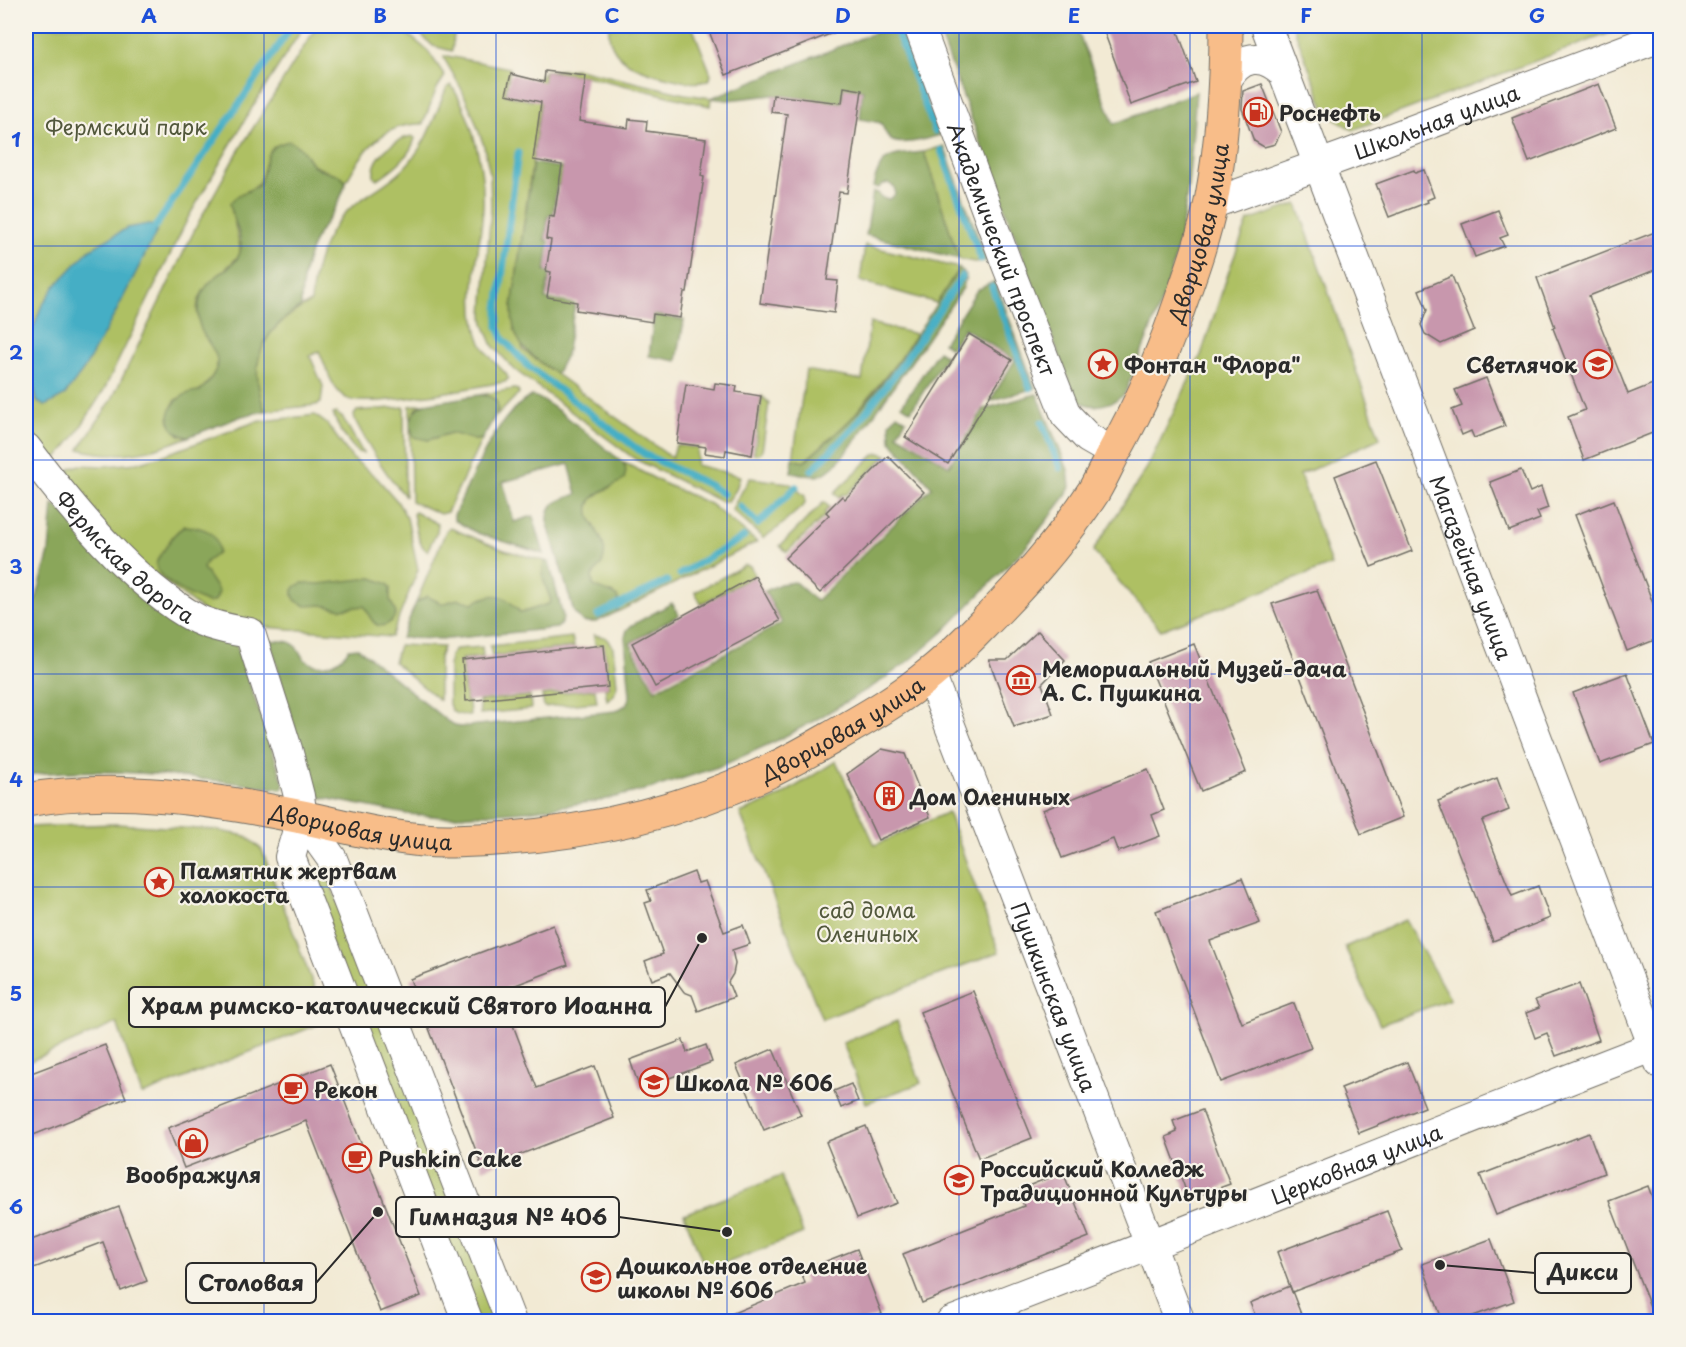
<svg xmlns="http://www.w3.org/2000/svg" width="1686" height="1347" font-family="'Playpen Sans',sans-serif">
<rect width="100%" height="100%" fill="#f7f3e8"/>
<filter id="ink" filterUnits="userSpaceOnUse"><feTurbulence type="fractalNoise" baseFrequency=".0167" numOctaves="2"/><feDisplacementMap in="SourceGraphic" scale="12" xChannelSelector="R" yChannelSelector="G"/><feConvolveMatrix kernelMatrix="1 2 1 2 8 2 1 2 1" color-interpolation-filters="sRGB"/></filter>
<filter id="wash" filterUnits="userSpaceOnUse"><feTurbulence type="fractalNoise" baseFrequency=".008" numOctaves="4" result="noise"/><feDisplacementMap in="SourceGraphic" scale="24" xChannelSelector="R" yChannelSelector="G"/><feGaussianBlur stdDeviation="1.35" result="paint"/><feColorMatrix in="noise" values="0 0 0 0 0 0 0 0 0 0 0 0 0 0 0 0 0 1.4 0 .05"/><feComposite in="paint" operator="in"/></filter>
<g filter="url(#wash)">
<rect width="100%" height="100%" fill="#f2ead4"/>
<g fill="#aec064" stroke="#6c7648" stroke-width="1.5">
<path d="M26 26H304L253 106 189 216 104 390 75 436 56 459C43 459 33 441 26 431Z"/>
<path d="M317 26H398L428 51 445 76 436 90 423 124C383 123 363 150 346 182 334 168 316 174 307 156L265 163C262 195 247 184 230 203L240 247V254C228 269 211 279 201 295 185 324 225 350 217 368 213 375 207 386 200 390 183 401 174 390 169 418L179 435 188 437C152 452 117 460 79 449L111 401 197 225 233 160Z"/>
<path d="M412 26H455L452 51 433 46Z"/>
<path d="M609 26H692L711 74 710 79C698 86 682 81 669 78 641 71 606 61 609 26Z"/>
<path d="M1293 26H1628L1353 130 1327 115Z"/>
<path d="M447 56 510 68 505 95 532 101C536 91 536 78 545 71L578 69 685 94 711 98 710 106 586 76 545 71 512 307 523 350 672 458 676 445 698 448 696 465 740 476 736 490 728 501 722 502 635 459 515 370 493 346 484 324 483 314 491 208 490 174 484 146 473 115 461 88 445 60 444 57Z"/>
<path d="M451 85C472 115 485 170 483 207 481 249 464 303 481 343 487 356 498 365 507 375L508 379 505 382C477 386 364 410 346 398 331 389 326 366 319 351L310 356 323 386 321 403 316 405 265 411C245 358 264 327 311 302 314 263 326 225 358 202 373 191 390 182 403 169 427 145 433 120 446 89Z"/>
<path d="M412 136 415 138C411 155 394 168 381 177L377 179 374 177C371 157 395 139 412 136Z"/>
<path d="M944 146 987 261 974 262 959 259 924 152Z"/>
<path d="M1297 204 1380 438 1300 475 1331 565 1161 630 1093 551 1147 468 1201 355 1230 268 1248 221Z"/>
<path d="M865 245 959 268 937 303 860 281Z"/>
<path d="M870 323 916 334 897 362 851 419 804 462 793 459 806 370 862 380Z"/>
<path d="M514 389 518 390 519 393 497 416 498 407 487 395H479Z"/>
<path d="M762 396 769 403 762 451 756 455 754 454Z"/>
<path d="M424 404 416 409 428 440 451 433 475 440 482 439 447 512 440 514 411 501 410 406Z"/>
<path d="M404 407 405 496C384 473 369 447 355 420L354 415 357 411Z"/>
<path d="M336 413 343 418 363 453 357 452 341 432 333 414Z"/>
<path d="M315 415 327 424 352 458 377 478 397 501 407 518 418 570 391 637 264 627 240 624 206 613 126 553 66 476 71 468 80 465 105 466 137 463 164 455 255 422Z"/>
<path d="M880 453 887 455 846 495 843 494 839 498 834 493 875 454Z"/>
<path d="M623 462 663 483 710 504 757 542 617 612 619 603 617 597 597 588 593 585 592 576 595 571V527L589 516 588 508 592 499 601 492 609 488 625 465Z"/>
<path d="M750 478 789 483 805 496V504L778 528 763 538 732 510C733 505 746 485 750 478Z"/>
<path d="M824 502 829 507 824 513 826 515 787 552 780 546Z"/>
<path d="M415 512 438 524 437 532 427 551C417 544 416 526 413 514Z"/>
<path d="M450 528 504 550 545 561 542 574 551 600 549 604 521 613 513 605 479 599 473 603 453 600 442 604C432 598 425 595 416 603L446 531Z"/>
<path d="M745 565 750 566 755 575 701 604 695 592Z"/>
<path d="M594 635 605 637 613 647 617 685 614 695 607 700 605 688 609 687 604 645H595Z"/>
<path d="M572 637 574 647 492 656 490 646Z"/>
<path d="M399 645 443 647 439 658V700L394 662Z"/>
<path d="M482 647 483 657 461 659 466 702H469L470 715C459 715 452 715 449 704V662L450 656 455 649Z"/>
<path d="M595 689 597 702 544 707 542 695Z"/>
<path d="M530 696 531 709 480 714 479 701Z"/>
<path d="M836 761 875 845 948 812 999 952 822 1019 740 813 777 798Z"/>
<path d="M117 824 215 830 246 836 262 850 327 1021 142 1095 117 1023 26 1063V827Z"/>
<path d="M324 867 498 1321H477L305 874Z"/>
<path d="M1405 920 1450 999 1380 1025 1345 947Z"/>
<path d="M897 1021 921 1083 866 1103 843 1043Z"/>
<path d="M781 1176 803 1233 706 1271 684 1214Z"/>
</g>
<g fill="#8aa65a" stroke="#5a6842" stroke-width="1.5">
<path d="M891 26H899L940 135C929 138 902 147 891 140 886 136 884 129 881 123L860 119 863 90 844 88 842 103 773 95 727 100 711 98Z"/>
<path d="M937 26H1076L1114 124 1196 92C1191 155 1188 219 1169 279 1156 319 1140 357 1124 395 1109 406 1086 412 1074 395Z"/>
<path d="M290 141C294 144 299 146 302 150 308 156 309 164 317 168 329 175 336 169 346 182 341 201 331 215 320 231 306 254 301 281 301 307 259 333 248 365 265 411L242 416 188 437C155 430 169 392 200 391 241 350 195 349 198 310 201 273 234 274 240 252 244 238 232 218 230 203L236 197 258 186C269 165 260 146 290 141Z"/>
<path d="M924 152 959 259 866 235 873 192 878 193C884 204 899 199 894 187L888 183 881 185 879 188 873 187C881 152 891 156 924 152Z"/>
<path d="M533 163 565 168 562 185H557L553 215H548L545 240 549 241 545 272 550 273 545 299 575 304 566 355 556 374C528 353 511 345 512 307Z"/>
<path d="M959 268 966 275 963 288 864 429C854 441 832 476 816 476 808 476 799 473 791 472L793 459 804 462C820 447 837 434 852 418 894 374 926 320 959 268Z"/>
<path d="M995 281 1035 388 990 401 1015 360 964 328 951 348 943 343 977 290Z"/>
<path d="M654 315 684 320 677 361 649 356Z"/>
<path d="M938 351 946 356 911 411 902 405Z"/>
<path d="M1037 394 1068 470 1070 487 1065 497 1026 547 943 632 913 658 878 683 812 722 776 741 721 766 653 788 598 801 527 811 443 817 407 814 314 796 270 641C277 641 286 639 293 644 298 647 300 654 304 659 320 672 339 664 349 649L358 648 447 721 459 727 616 711 626 705 630 696 625 637 627 630 632 625 672 603 679 615 630 643 655 690 782 623 765 591 780 584 795 582 816 601 932 487 891 441 890 423 897 414 906 420 897 434 949 466 984 409Z"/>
<path d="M479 395C515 397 489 424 482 439L475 440 451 433 428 440 414 437C407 423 411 412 424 404Z"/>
<path d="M532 396C550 399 603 448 623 462 627 468 626 472 624 479 615 487 600 489 592 499 578 518 612 538 603 561 601 566 596 571 592 576L593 585C604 595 625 588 617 612L596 622H583L574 612 548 525C546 501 558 501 577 494L569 464 503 482 514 522 533 516 544 554 477 533 454 520V515C471 481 496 413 532 396Z"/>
<path d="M53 504 235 641 284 784 282 789C196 778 113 765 26 775V620L37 596 49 552Z"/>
<path d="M185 526C204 527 219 532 218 553L207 561 203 568 219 592 215 601 208 603C195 598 160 582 157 568 154 561 162 553 166 547 172 537 175 532 185 526Z"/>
<path d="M545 561 549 562 563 616 562 623 557 628 448 639 401 638 416 603 427 596 442 604 458 599 473 603C486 596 498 591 510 602 515 606 517 610 521 613L549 604 551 600C546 587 539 575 545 561Z"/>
<path d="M372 578 388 584 390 588V599L396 613C393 623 380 632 372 620 368 616 368 611 364 606L342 609 322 605 306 606 296 601 293 596V590L296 586 302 583 319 584Z"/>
</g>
<path fill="#45aec5" stroke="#386c78" stroke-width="1.5" d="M148 224 155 227 157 231 116 312 84 369 64 396 49 404 45 406 41 404 37 401 33 383 28 352 30 338 41 307 55 286 89 250 127 228Z"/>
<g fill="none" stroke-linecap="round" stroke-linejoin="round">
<g stroke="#45aec5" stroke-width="7">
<path d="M898 35 935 131"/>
<path d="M941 150 981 259"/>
<path d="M518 153 498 309V327L503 339 528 366 644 454 711 486 723 494"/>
<path d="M155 227 292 26"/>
<path d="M992 287 1030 388"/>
<path d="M1042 422 1060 468"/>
<path d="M812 470 855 426 899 369 962 276"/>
<path d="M740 506 758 524 796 487"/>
<path d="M680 574 744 537"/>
<path d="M598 615 667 581"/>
</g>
</g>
<g id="blocks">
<g fill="#c897ad">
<path d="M707 26H847L848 27 726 75Z"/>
<path d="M1102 26H1176L1196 82 1131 105Z"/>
<path d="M545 71 586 76 579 121 628 128 629 119 647 121 646 131 706 139 701 176 704 177 687 292H684L680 318 653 314 652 322 576 310 577 302 547 297 551 272 546 271 551 240 546 239 549 216 554 217 562 165 533 160 541 102 506 94 511 74 544 82Z"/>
<path d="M1262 84 1281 132 1275 144 1264 147 1254 141 1242 109 1243 91Z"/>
<path d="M1599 84 1616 128 1529 162 1512 118Z"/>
<path d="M844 87 862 90 847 193 839 192 827 280 838 281 834 313 760 303 787 114 771 112 773 95 842 103Z"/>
<path d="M1414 170 1415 173 1424 170 1434 197 1427 200 1428 202 1389 217 1376 184Z"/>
<path d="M1498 210 1508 235 1500 238 1504 246 1475 257 1462 224Z"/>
<path d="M1660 230V268L1589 296 1628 394 1660 381V430L1584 460 1568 417 1585 410 1553 328 1555 327 1537 278Z"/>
<path d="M1452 276 1474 330 1441 344 1425 334 1421 325 1427 310 1419 290Z"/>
<path d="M969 334 1012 360 948 464 905 437Z"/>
<path d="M1486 378 1505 426 1474 438 1471 431 1462 435 1452 410 1462 406 1455 390Z"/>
<path d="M715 383 737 386 736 392 761 396 752 455 726 450 725 456 705 453 706 447 677 443 686 384 714 389Z"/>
<path d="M888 456 924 492 820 593 785 558 829 515 826 512 842 496 845 499Z"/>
<path d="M1376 460 1412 551 1371 567 1335 476Z"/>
<path d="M1521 470 1530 492 1541 487 1548 508 1537 512 1540 519 1509 531 1490 482Z"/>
<path d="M1614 500 1660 622V638L1627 651 1575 515Z"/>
<path d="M755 576 780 621 655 687 632 643Z"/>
<path d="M1317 590 1403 817 1361 834 1272 604Z"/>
<path d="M1038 631 1065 660 1042 684 1053 714 1014 727 989 660H1007Z"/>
<path d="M1194 644 1246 772 1201 791 1148 662Z"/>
<path d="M604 645 608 687 466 701 462 660Z"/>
<path d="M1627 673 1654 744 1600 764 1573 693Z"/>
<path d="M882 749 905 754 930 817 878 840 847 774Z"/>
<path d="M1148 769 1164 810 1152 815 1160 836 1118 852 1113 839 1062 858 1043 810Z"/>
<path d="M1497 778 1509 810 1482 821 1512 896 1538 886 1550 918 1493 941 1438 801Z"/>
<path d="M694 872 698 883 705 881 724 932 743 925 750 944 732 950 735 964 733 974 728 982 734 997 698 1011 692 995 684 992 670 973 652 980 645 961 663 954 645 903 651 901 647 890Z"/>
<path d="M1242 878 1260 923 1210 941 1242 1023 1294 1003 1311 1048 1221 1082 1156 911Z"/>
<path d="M553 925 568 965 500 991 537 1088 595 1066 614 1118 483 1169 410 979Z"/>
<path d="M1579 984 1599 1040 1556 1056 1547 1033 1535 1038 1526 1013 1539 1008 1535 1000Z"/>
<path d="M973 991 1032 1138 979 1159 920 1012Z"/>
<path d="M683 1040 687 1052 706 1045 712 1062 640 1089 630 1060Z"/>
<path d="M105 1045 126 1098 26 1138V1075Z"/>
<path d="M773 1049 801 1115 764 1130 736 1065Z"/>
<path d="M1407 1062 1425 1107 1359 1133 1341 1088Z"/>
<path d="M330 1064 421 1296 380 1312 306 1121 184 1168 168 1128Z"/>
<path d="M851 1084 858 1101 841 1108 834 1091Z"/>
<path d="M1202 1110 1230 1184 1189 1199 1166 1137 1177 1132 1173 1121Z"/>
<path d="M866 1126 897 1203 857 1218 826 1142Z"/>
<path d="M1589 1133 1604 1173 1496 1215 1480 1175Z"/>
<path d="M1063 1172 1089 1237 922 1303 903 1254 1024 1206 1018 1190Z"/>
<path d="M1648 1186 1660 1218V1322H1656L1609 1201Z"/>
<path d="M119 1207 147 1281 121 1291 103 1242 26 1271V1242Z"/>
<path d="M1387 1211 1402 1251 1292 1292 1277 1252Z"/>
<path d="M1491 1239 1514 1301 1457 1322H1443L1422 1264Z"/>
<path d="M857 1249 882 1314 863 1322H712L805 1283 801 1271Z"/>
<path d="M1290 1286 1304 1322H1258L1250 1303Z"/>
</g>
</g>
</g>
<g filter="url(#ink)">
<use href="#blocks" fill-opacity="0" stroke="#716e66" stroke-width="1.5"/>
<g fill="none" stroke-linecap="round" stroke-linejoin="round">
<g stroke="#716e66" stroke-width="32">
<g id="minor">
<path id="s1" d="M919 26 1006 262 1066 415 1088 438 1114 453"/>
<path id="s2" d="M1266 26 1660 1063"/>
<path d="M1226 81C1240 55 1262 52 1283 72"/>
<path id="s3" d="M1211 204 1344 156 1660 37"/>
<path id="s4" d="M26 448C69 505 134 586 197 619 214 627 233 630 250 633L287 749 299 796 302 817 290 857 468 1322"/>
<path id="s5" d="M930 674 1180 1322"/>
<path d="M302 817 332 859 511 1322"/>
<path id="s6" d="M951 1322C1189 1232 1423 1135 1660 1044"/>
</g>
</g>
<g stroke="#716e66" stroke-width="35">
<g id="major">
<path id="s7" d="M26 800C114 784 214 799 302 817 352 828 402 842 452 841 562 839 672 817 772 770 792 760 812 749 831 738 866 718 900 699 931 673 955 654 976 631 998 609 1033 573 1066 534 1094 491 1101 479 1107 466 1113 454 1138 409 1159 364 1176 315 1189 278 1203 241 1211 202 1222 144 1226 85 1226 26"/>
</g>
</g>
<use href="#minor" stroke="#fff" stroke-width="30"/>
<use href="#major" stroke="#f8bd89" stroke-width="33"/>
</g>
</g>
<path fill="none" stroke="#1d4ed8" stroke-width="1.5" stroke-opacity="0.55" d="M264 26V1322M496 26V1322M727 26V1322M959 26V1322M1190 26V1322M1422 26V1322M26 246H1660M26 460H1660M26 674H1660M26 887H1660M26 1100H1660"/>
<defs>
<g id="fuel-ring" transform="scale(1.5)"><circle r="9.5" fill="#f7f3e8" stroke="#c8321e" stroke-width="1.5"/><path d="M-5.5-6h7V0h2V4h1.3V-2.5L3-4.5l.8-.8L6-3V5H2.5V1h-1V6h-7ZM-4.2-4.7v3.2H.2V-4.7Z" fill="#c8321e"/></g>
<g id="sight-ring" transform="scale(1.5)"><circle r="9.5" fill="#f7f3e8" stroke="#c8321e" stroke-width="1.5"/><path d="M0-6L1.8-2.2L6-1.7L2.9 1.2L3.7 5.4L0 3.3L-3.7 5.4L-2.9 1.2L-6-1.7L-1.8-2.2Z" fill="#c8321e"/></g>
<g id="school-ring" transform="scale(1.5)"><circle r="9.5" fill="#f7f3e8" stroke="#c8321e" stroke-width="1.5"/><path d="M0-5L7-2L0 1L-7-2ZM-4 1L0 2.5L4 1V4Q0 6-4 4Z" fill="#c8321e"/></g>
<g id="museum-ring" transform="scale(1.5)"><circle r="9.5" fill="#f7f3e8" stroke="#c8321e" stroke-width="1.5"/><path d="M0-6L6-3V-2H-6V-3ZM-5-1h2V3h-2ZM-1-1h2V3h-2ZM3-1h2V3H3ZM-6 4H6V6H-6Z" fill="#c8321e"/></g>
<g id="building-ring" transform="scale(1.5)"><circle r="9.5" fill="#f7f3e8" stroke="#c8321e" stroke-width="1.5"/><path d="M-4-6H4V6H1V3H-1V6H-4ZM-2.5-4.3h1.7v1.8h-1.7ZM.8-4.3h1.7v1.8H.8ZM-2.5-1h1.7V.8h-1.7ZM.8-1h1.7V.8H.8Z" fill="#c8321e"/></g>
<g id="cafe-ring" transform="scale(1.5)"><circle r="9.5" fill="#f7f3e8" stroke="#c8321e" stroke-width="1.5"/><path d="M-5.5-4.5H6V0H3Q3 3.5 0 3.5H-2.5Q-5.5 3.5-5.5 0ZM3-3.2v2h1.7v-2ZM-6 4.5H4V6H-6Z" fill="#c8321e"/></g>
<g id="shop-ring" transform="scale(1.5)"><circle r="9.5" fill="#f7f3e8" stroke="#c8321e" stroke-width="1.5"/><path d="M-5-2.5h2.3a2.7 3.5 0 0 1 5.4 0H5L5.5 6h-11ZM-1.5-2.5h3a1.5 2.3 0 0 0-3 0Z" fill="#c8321e"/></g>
<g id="university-ring" transform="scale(1.5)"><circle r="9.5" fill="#f7f3e8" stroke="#c8321e" stroke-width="1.5"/><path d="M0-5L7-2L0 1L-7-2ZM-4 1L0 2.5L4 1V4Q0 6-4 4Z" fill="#c8321e"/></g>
</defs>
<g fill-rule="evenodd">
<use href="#fuel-ring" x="1258" y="112"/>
<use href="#sight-ring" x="1103" y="364"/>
<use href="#school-ring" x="1598" y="364"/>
<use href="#museum-ring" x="1021" y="680"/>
<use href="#building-ring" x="889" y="796"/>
<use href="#sight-ring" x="159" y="882"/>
<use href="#school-ring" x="654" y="1082"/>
<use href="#cafe-ring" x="293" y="1089"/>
<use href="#shop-ring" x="193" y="1143"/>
<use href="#cafe-ring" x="357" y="1158"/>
<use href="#university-ring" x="959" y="1180"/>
<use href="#school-ring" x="596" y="1277"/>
</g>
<g text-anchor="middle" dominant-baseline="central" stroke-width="4.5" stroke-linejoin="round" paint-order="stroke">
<g font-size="21" font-weight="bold" fill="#2b2b2b" stroke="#f7f3e8" text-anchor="start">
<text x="1279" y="112">Роснефть</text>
<text x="1124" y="364">Фонтан "Флора"</text>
<text x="1577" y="364" text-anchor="end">Светлячок</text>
<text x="1042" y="668">Мемориальный Музей-дача<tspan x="1042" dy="24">А. С. Пушкина</tspan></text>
<text x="910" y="796">Дом Олениных</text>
<text x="180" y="870">Памятник жертвам<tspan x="180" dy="24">холокоста</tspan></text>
<text x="675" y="1082">Школа № 606</text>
<text x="314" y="1089">Рекон</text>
<text x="378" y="1158">Pushkin Cake</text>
<text x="980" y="1168">Российский Колледж<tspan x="980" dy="24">Традиционной Культуры</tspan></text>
<text x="193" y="1174" text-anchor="middle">Воображуля</text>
<text x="617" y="1265">Дошкольное отделение<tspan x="617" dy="24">школы № 606</tspan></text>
</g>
<g font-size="21" fill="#2b2b2b" stroke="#f7f3e8">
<text stroke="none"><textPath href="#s3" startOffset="240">Школьная улица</textPath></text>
<text stroke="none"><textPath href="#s7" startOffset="1472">Дворцовая улица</textPath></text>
<text stroke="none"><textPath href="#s1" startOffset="238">Академический проспект</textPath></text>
<text stroke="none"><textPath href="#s4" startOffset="148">Фермская дорога</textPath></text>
<text stroke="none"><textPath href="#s2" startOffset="579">Магазейная улица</textPath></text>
<text stroke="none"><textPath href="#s7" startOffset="842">Дворцовая улица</textPath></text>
<text stroke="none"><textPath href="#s7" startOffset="338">Дворцовая улица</textPath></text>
<text stroke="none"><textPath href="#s5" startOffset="346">Пушкинская улица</textPath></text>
<text stroke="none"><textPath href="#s6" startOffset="435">Церковная улица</textPath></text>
</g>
<g font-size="21" fill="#52583c" stroke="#f7f3e8">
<text x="126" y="126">Фермский парк</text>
<text x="867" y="909">сад дома<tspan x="867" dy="24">Олениных</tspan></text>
</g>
</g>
<path fill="none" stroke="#2b2b2b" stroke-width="2" d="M702 938L665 1007M727 1232L619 1217M1440 1265L1535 1273M378 1212L316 1283"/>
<g fill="#2b2b2b" stroke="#f7f3e8" stroke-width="2">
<circle cx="702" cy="938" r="6"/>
<circle cx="727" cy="1232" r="6"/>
<circle cx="1440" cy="1265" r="6"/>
<circle cx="378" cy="1212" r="6"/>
</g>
<g fill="#f7f3e8" stroke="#2b2b2b" stroke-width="2">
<rect x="129" y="987" width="536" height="40" rx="6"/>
<rect x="396" y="1197" width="223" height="40" rx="6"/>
<rect x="1535" y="1253" width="96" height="40" rx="6"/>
<rect x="186" y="1263" width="130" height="40" rx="6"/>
</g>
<g font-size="22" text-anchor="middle" font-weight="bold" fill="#2b2b2b">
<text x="397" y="1014">Храм римско-католический Святого Иоанна</text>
<text x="508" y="1225">Гимназия № 406</text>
<text x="1583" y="1280">Дикси</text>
<text x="251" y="1291">Столовая</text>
</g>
<rect width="1686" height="1347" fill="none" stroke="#f7f3e8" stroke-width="66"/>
<rect x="33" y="33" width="1620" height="1281" fill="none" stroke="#1d4ed8" stroke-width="2"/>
<g font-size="20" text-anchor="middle" font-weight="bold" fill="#1d4ed8">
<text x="149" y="23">A</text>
<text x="380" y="23">B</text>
<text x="612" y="23">C</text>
<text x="843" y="23">D</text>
<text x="1074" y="23">E</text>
<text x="1306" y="23">F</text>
<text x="1537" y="23">G</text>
<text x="16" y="147">1</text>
<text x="16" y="360">2</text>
<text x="16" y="574">3</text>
<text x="16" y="787">4</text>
<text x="16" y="1001">5</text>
<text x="16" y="1214">6</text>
</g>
</svg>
